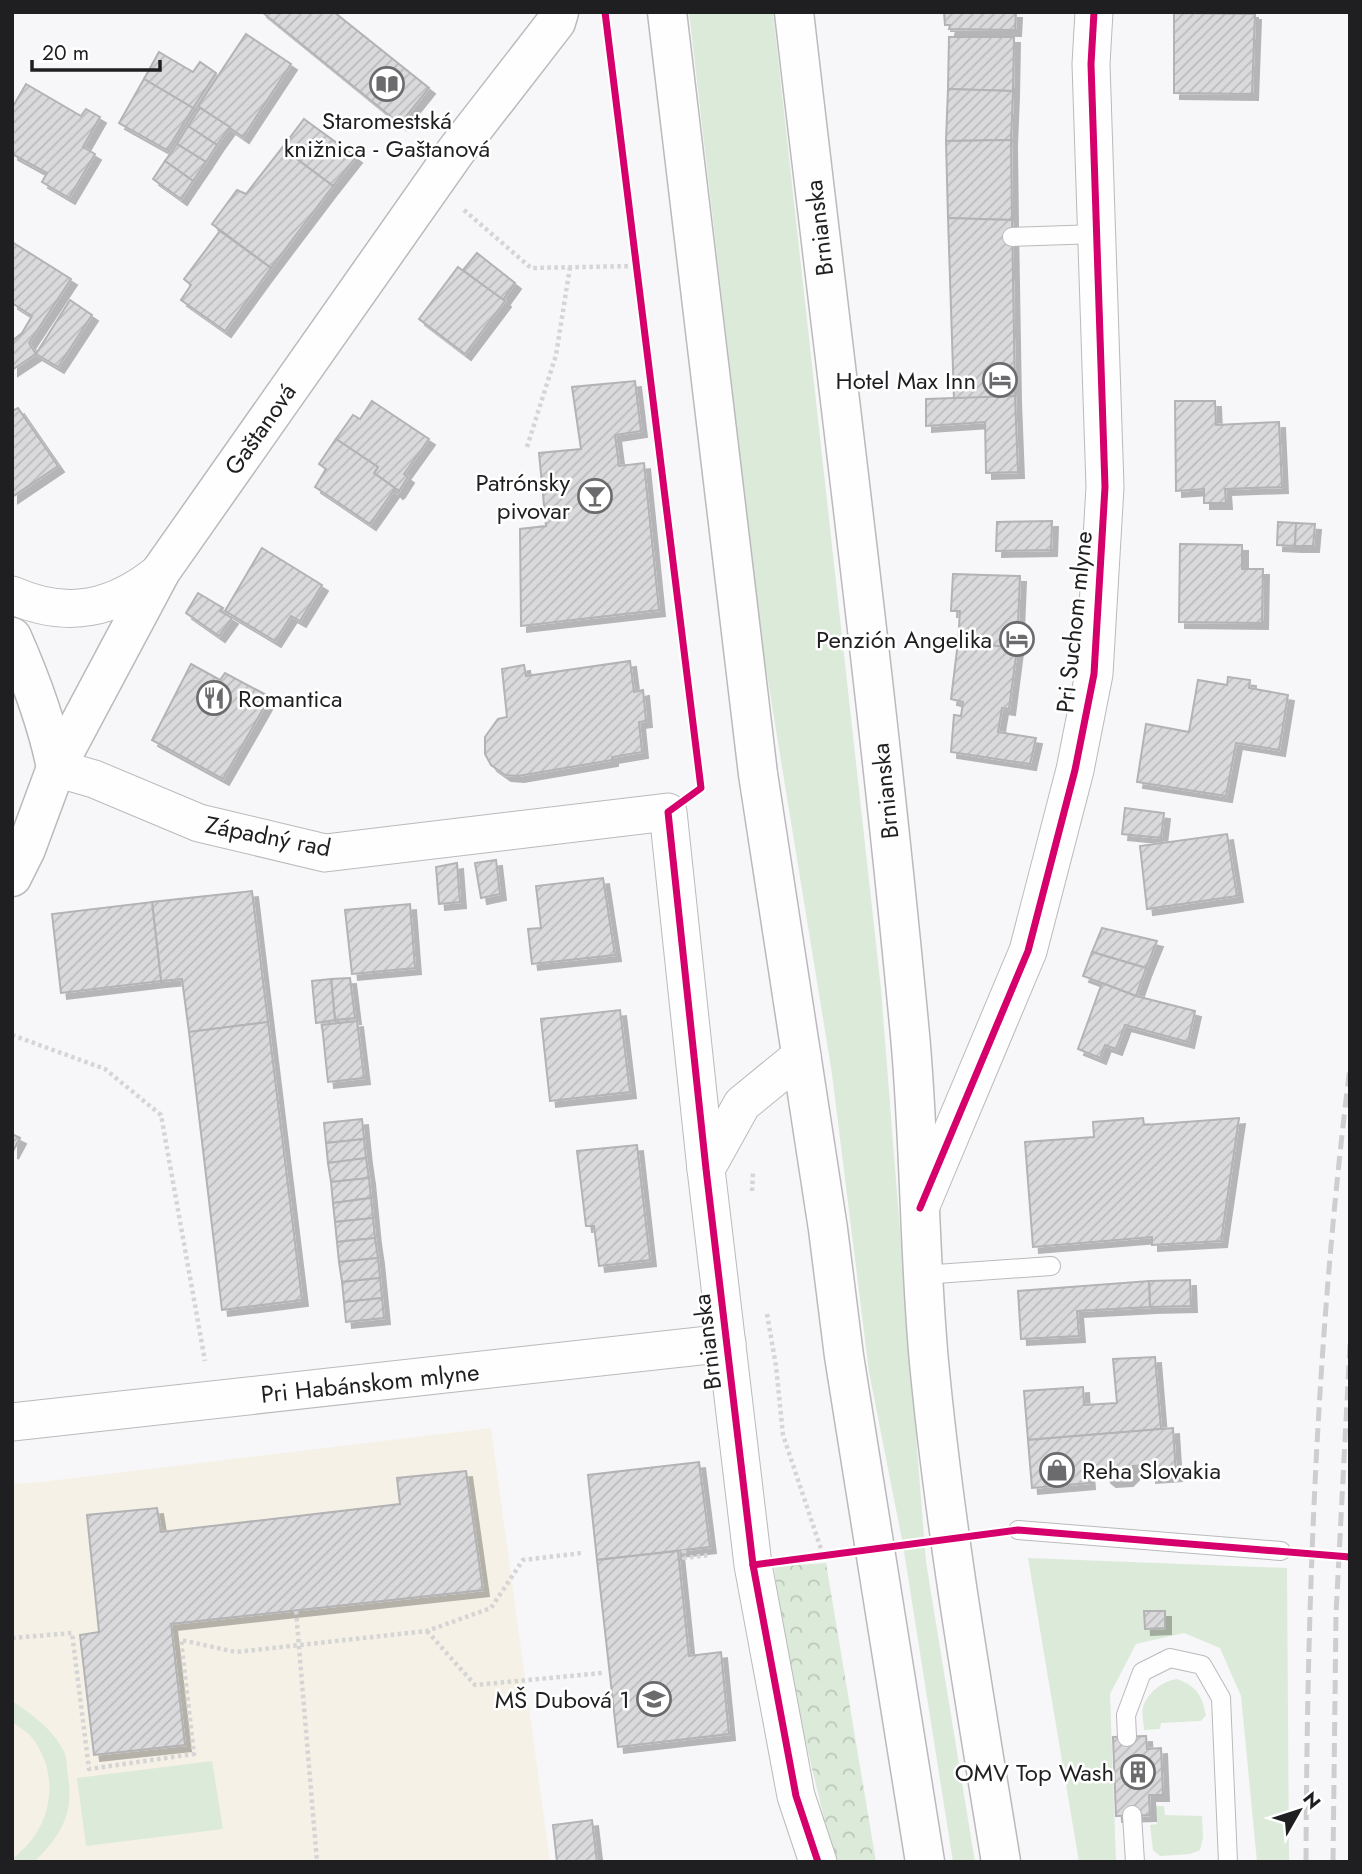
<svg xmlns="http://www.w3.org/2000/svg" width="1362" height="1874" font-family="Jost,sans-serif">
<defs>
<pattern id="forest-crowns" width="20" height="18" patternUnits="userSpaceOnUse" patternTransform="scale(1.75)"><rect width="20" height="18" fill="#dcead9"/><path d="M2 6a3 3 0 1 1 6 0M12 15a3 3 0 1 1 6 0" fill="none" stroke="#bcc8ba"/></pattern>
<pattern id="building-hatch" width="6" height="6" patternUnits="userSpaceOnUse" patternTransform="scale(1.75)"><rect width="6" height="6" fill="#dadadc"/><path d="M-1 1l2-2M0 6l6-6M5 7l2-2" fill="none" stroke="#bbbbbc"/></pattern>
<filter id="shadow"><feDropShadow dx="6" dy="6" stdDeviation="0" flood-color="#0004"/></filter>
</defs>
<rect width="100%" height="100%" fill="#f7f7f9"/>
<path fill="#f6f1e6" d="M491 1428 550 1862H12V1484L41 1482Z"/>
<g fill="#dcead9">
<path d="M689 12H773L881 989 926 1562 975 1862H953L903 1545 869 1372 832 1074 761 638Z"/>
<path d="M1028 1558 1287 1568 1289 1862H1257L1241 1696 1220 1648 1184 1633 1136 1644 1110 1694 1116 1862H1079Z"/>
<path d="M1177 1679C1196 1686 1202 1695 1206 1715L1201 1721 1161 1723 1160 1729 1144 1730C1144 1723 1141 1713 1143 1707 1148 1692 1163 1681 1177 1679Z"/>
<path d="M12 1701C32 1714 55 1731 65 1754 67 1760 67 1769 68 1776 74 1814 61 1836 34 1862H12V1859C51 1831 62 1778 33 1739 28 1732 19 1727 12 1722Z"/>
<path d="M212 1761 223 1829 86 1846 77 1778Z"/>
<path d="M1156 1806H1164L1165 1815 1202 1816 1203 1838 1200 1850 1190 1854 1160 1856 1153 1850 1150 1825 1157 1824Z"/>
</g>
<path fill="url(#forest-crowns)" d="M826 1563 876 1862H838L824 1818 786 1661 774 1567Z"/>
<g fill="url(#building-hatch)" stroke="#b3b3b5" stroke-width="2" filter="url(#shadow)">
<path d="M334 12 429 88 400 124 262 12Z"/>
<path d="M944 12H1016L1015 30 949 29 950 25H945Z"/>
<path d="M1174 12H1252V14Z"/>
<path d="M1174 13 1255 14 1252 94 1174 93Z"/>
<path d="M246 34 291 64 243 137 198 106Z"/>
<path d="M949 37H1014L1013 91 948 89Z"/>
<path d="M159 52 193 72 200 62 216 73 193 108 144 79Z"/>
<path d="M144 79 193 108 167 150 119 123Z"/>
<path d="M26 84 81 116 86 109 100 117 83 147 95 154 69 198 42 182 47 173 12 154V108Z"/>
<path d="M948 89 1013 91 1011 140 946 141Z"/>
<path d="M200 108 230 127 217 145 188 126Z"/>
<path d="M304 119 356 157 333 186 282 148Z"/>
<path d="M188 126 217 145 206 162 177 144Z"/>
<path d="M1011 140 1012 220 948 218 946 141Z"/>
<path d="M177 144 206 162 193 181 165 161Z"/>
<path d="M282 148 333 186 271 268 212 224 237 190 246 194Z"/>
<path d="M165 161 193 181 181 199 153 179Z"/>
<path d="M948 218 1012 220 1015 396 954 399Z"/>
<path d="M220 231 271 268 225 331 181 300 191 285 184 279Z"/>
<path d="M12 242 71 279 29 343 36 354 12 370V341L22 333 32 316 12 303Z"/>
<path d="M477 253 515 283 502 301 463 270Z"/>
<path d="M458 267 505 301 465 354 419 319Z"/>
<path d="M70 300 92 315 58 367 36 354Z"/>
<path d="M635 381 641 431 615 435 619 466 644 463 659 610 521 626 520 529 546 526 539 453 581 449 572 387Z"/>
<path d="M1015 396 1018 472 986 473 985 422 926 426V399Z"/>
<path d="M372 401 429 439 404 474 408 477 399 491 374 473 378 467 336 439 353 415 360 419Z"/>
<path d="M1175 401H1215L1216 425 1279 422 1282 487 1225 489 1226 503H1204V489L1176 491Z"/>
<path d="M18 408 58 466 12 497V411Z"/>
<path d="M336 439 378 467 374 473 399 491 397 493 394 490 370 524 315 487 326 469 319 464Z"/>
<path d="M1052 521 1051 550 996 551 997 522Z"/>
<path d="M1278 522 1296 523 1295 546 1277 545Z"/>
<path d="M1296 523 1315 524 1313 546H1295Z"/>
<path d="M1180 544 1242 545V569H1263L1262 623 1179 622Z"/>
<path d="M262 548 322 585 300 621 291 616 275 641 225 611Z"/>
<path d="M953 574 1020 576 1017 648 958 642 960 611H951Z"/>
<path d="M198 593 223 608 220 611 232 618 219 636 186 613Z"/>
<path d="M958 642 1017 648 1009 709 1002 708 998 732 1036 738 1030 764 951 752 954 715 961 716 963 702 951 699Z"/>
<path d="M630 661 634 692 643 690 646 721 639 722 642 752 612 757V760L518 776 505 775 491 765 485 754V737L498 719 507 717 502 669 524 665 526 676Z"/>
<path d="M191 664 220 680 225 673 270 697 223 779 152 740Z"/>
<path d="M1228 677 1250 680 1249 688 1288 695 1279 750 1236 743 1226 796 1137 782 1146 724 1189 732 1198 680 1227 685Z"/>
<path d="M1125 808 1164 813 1161 838 1122 834Z"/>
<path d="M1227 834 1237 896 1147 909 1140 846Z"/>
<path d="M496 860 500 894 481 898 475 863Z"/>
<path d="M457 863 460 902 439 904 436 867Z"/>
<path d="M603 878 615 955 532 964 528 929 541 928 536 886Z"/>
<path d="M252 891 268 1022 189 1032 182 979 161 981 152 902Z"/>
<path d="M152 902 161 981 61 993 52 914Z"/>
<path d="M410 904 415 968 352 974 345 910Z"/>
<path d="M1102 928 1157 941 1146 968 1092 952Z"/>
<path d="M1092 952 1146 968 1136 996 1083 976Z"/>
<path d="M350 978 355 1018 335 1020 331 979Z"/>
<path d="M331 979 335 1020 316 1023 312 981Z"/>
<path d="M1102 983 1136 996 1195 1011 1188 1042 1125 1025 1116 1049 1105 1045 1100 1058 1078 1049Z"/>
<path d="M620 1010 630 1092 550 1101 541 1019Z"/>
<path d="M357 1021 364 1078 328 1082 322 1025Z"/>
<path d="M268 1022 302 1300 222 1310 189 1032Z"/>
<path d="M1143 1118 1144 1125 1239 1118 1221 1241 1152 1245V1237L1033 1247 1025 1142 1094 1137 1093 1122Z"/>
<path d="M362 1119 364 1139 326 1143 324 1123Z"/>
<path d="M12 1134 20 1138 12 1153Z"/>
<path d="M364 1139 366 1158 328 1163 326 1143Z"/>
<path d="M637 1145 650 1260 599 1266 594 1226H586L577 1151Z"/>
<path d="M366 1158 369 1178 331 1182 328 1163Z"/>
<path d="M369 1178 371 1198 333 1203 331 1182Z"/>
<path d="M371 1198 373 1218 335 1222 333 1203Z"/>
<path d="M373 1218 375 1238 337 1242 335 1222Z"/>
<path d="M375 1238 378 1258 339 1262 337 1242Z"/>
<path d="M378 1258 380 1278 342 1282 339 1262Z"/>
<path d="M380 1278 382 1298 344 1302 342 1282Z"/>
<path d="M1190 1280 1191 1306 1150 1307 1149 1281Z"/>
<path d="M1149 1281 1150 1307 1077 1311 1079 1336 1021 1339 1018 1291Z"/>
<path d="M382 1298 384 1318 346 1322 344 1302Z"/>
<path d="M1155 1357 1161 1429 1028 1440 1024 1391 1083 1387 1084 1405 1117 1403 1113 1359Z"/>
<path d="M1173 1428 1176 1475 1150 1477 1149 1465 1133 1466V1474L1127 1480 1110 1481 1105 1477V1469L1088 1470 1089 1483 1032 1488 1028 1440Z"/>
<path d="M699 1462 710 1547 597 1560 588 1475Z"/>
<path d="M466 1471 483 1590 171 1624 185 1745 94 1755 80 1635 99 1632 87 1515 157 1508 161 1532 400 1504 397 1478Z"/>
<path d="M678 1551 689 1656 721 1652 729 1734 618 1747 597 1560Z"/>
<path d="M1144 1611H1165V1628L1145 1629Z"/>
<path d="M1146 1736 1147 1749 1161 1748 1163 1795H1149L1150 1815 1116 1816 1113 1737Z"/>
<path d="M592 1820 597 1862H557L553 1825Z"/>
</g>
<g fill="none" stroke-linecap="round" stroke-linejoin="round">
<g stroke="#bababc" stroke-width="20">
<g id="service">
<path d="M1012 237 1098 234"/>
<path d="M922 1275 1051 1266"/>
<path d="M1018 1530 1281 1551"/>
<path d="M1127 1737 1126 1715 1142 1672 1170 1658 1202 1665 1221 1698 1228 1862"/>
<path d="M1132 1815 1135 1862"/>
</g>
</g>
<g stroke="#bababc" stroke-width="39">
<g id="minor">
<path d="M12 595C68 620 115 609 161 571"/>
<path d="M56 768 94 779 199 823 325 853 668 812 706 1169 753 1565 796 1796 818 1862"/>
<path d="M706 1169 742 1104 802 1055"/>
<path d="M920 1208 1028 951 1075 770 1094 674 1105 487 1091 64 1094 12"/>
<path d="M12 1422 727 1343"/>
</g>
</g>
<g stroke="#bababc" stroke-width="41">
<g id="tertiary">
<path d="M12 637C31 680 47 722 56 768"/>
<path d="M12 877 26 849 56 768 161 571 456 151 556 22 559 12"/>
</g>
</g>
<g stroke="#bababc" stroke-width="41">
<g id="primary">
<path d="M667 12 758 774 828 1229 844 1356 925 1862"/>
<path d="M794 12C833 353 878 693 910 1035 920 1144 919 1253 929 1362 945 1530 974 1695 1001 1862"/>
</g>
</g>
<g stroke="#d5d5d5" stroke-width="4.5" stroke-dasharray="3.5 3.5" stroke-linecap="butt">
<path d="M464 210 531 268 636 266"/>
<path d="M527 447 556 355 570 267"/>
<path d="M12 1035 105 1069 161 1115 205 1361"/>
<path d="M752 1191 753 1172"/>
<path d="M767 1314 776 1366 783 1435 823 1555 791 1559"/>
<path d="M684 1550V1558L710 1555"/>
<path d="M296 1611 317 1862"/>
<path d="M427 1631 475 1685 602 1673"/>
<path d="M12 1638 72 1633 89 1769 194 1754 181 1640 236 1652 427 1631 491 1608 523 1560 582 1553"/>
</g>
<use href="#service" stroke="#fefefe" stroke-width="18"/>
<use href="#minor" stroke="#fefefe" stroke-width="37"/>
<use href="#tertiary" stroke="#fefefe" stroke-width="38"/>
<use href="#primary" stroke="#fefefe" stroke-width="38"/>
<g stroke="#cececf" stroke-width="5" stroke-dasharray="14 7" stroke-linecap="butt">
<path d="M1306 1862C1307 1596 1317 1331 1350 1067"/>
<path d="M1333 1862 1336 1614 1350 1344"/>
</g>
<g stroke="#fff" stroke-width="11">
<g id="cycleway">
<path d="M605 12 701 788 668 812 706 1169 753 1565 796 1796 818 1862"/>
<path d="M920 1208 1028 951 1075 770 1094 674 1105 487 1091 64 1094 12"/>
<path d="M753 1565 1018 1530 1350 1557"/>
</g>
</g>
<use href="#cycleway" stroke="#d6006c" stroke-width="7"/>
</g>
<defs>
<g id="library-ring" transform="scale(1.75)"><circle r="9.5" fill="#fff" stroke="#6b6b6d" stroke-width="1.5"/><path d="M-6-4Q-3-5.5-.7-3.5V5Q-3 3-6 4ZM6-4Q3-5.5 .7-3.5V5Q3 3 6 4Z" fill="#6b6b6d"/></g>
<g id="hotel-ring" transform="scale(1.75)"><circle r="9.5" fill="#fff" stroke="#6b6b6d" stroke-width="1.5"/><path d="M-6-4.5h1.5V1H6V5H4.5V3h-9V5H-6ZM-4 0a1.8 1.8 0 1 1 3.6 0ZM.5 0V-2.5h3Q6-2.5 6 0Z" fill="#6b6b6d"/></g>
<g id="bar-ring" transform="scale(1.75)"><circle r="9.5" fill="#fff" stroke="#6b6b6d" stroke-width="1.5"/><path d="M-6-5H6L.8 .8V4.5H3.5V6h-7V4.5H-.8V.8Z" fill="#6b6b6d"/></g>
<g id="restaurant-ring" transform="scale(1.75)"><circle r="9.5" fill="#fff" stroke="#6b6b6d" stroke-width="1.5"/><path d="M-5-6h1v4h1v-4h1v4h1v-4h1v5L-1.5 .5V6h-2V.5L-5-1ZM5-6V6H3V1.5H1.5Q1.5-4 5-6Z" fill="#6b6b6d"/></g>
<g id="shop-ring" transform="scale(1.75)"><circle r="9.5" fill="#fff" stroke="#6b6b6d" stroke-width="1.5"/><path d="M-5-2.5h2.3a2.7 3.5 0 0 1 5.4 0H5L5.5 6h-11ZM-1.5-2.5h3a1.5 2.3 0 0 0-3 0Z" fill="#6b6b6d"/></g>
<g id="school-ring" transform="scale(1.75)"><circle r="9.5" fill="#fff" stroke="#6b6b6d" stroke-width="1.5"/><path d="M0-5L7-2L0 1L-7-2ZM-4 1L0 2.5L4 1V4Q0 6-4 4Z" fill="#6b6b6d"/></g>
<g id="building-ring" transform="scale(1.75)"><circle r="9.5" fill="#fff" stroke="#6b6b6d" stroke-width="1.5"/><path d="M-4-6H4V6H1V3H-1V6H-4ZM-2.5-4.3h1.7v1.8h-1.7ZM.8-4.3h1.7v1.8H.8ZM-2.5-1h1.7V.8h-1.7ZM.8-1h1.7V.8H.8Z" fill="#6b6b6d"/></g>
</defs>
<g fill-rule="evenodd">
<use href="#library-ring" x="387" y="84"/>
<use href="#hotel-ring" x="1000" y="380"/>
<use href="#bar-ring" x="595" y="496"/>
<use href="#hotel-ring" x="1017" y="639"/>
<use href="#restaurant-ring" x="214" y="698"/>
<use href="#shop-ring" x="1057" y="1470"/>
<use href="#school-ring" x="654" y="1699"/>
<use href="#building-ring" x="1138" y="1772"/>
</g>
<g text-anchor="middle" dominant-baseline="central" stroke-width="5" stroke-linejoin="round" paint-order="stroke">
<g font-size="24" fill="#1f1f21" stroke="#fff" text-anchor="end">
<text x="387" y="120" text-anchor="middle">Staromestská<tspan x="387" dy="28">knižnica - Gaštanová</tspan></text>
<text x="976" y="380">Hotel Max Inn</text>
<text x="570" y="482">Patrónsky<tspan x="570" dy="28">pivovar</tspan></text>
<text x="992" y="639">Penzión Angelika</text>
<text x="238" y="698" text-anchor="start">Romantica</text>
<text x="1082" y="1470" text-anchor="start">Reha Slovakia</text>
<text x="630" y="1699">MŠ Dubová 1</text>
<text x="1114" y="1772">OMV Top Wash</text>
</g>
<g font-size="24" fill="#1f1f21" stroke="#fff">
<text transform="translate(819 228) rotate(-97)">Brnianska</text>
<text transform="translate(260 429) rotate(-55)">Gaštanová</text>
<text transform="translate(1074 622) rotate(-84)">Pri Suchom mlyne</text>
<text transform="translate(885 791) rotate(-96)">Brnianska</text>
<text transform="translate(268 836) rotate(11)">Západný rad</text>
<text transform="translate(707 1342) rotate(-97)">Brnianska</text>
<text transform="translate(370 1383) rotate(-6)">Pri Habánskom mlyne</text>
</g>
</g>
<rect width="1362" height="1874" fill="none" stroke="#1f1f21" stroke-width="28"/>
<g transform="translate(1299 1811) rotate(51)" stroke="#ffffff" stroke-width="5" paint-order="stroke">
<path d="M0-5L12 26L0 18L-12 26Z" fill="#1f1f21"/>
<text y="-10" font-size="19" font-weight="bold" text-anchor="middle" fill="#1f1f21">N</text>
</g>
<path d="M32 60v10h128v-10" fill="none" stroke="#1f1f21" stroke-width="3.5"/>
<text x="42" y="60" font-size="21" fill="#1f1f21" stroke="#ffffff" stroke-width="5" paint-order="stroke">20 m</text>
</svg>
